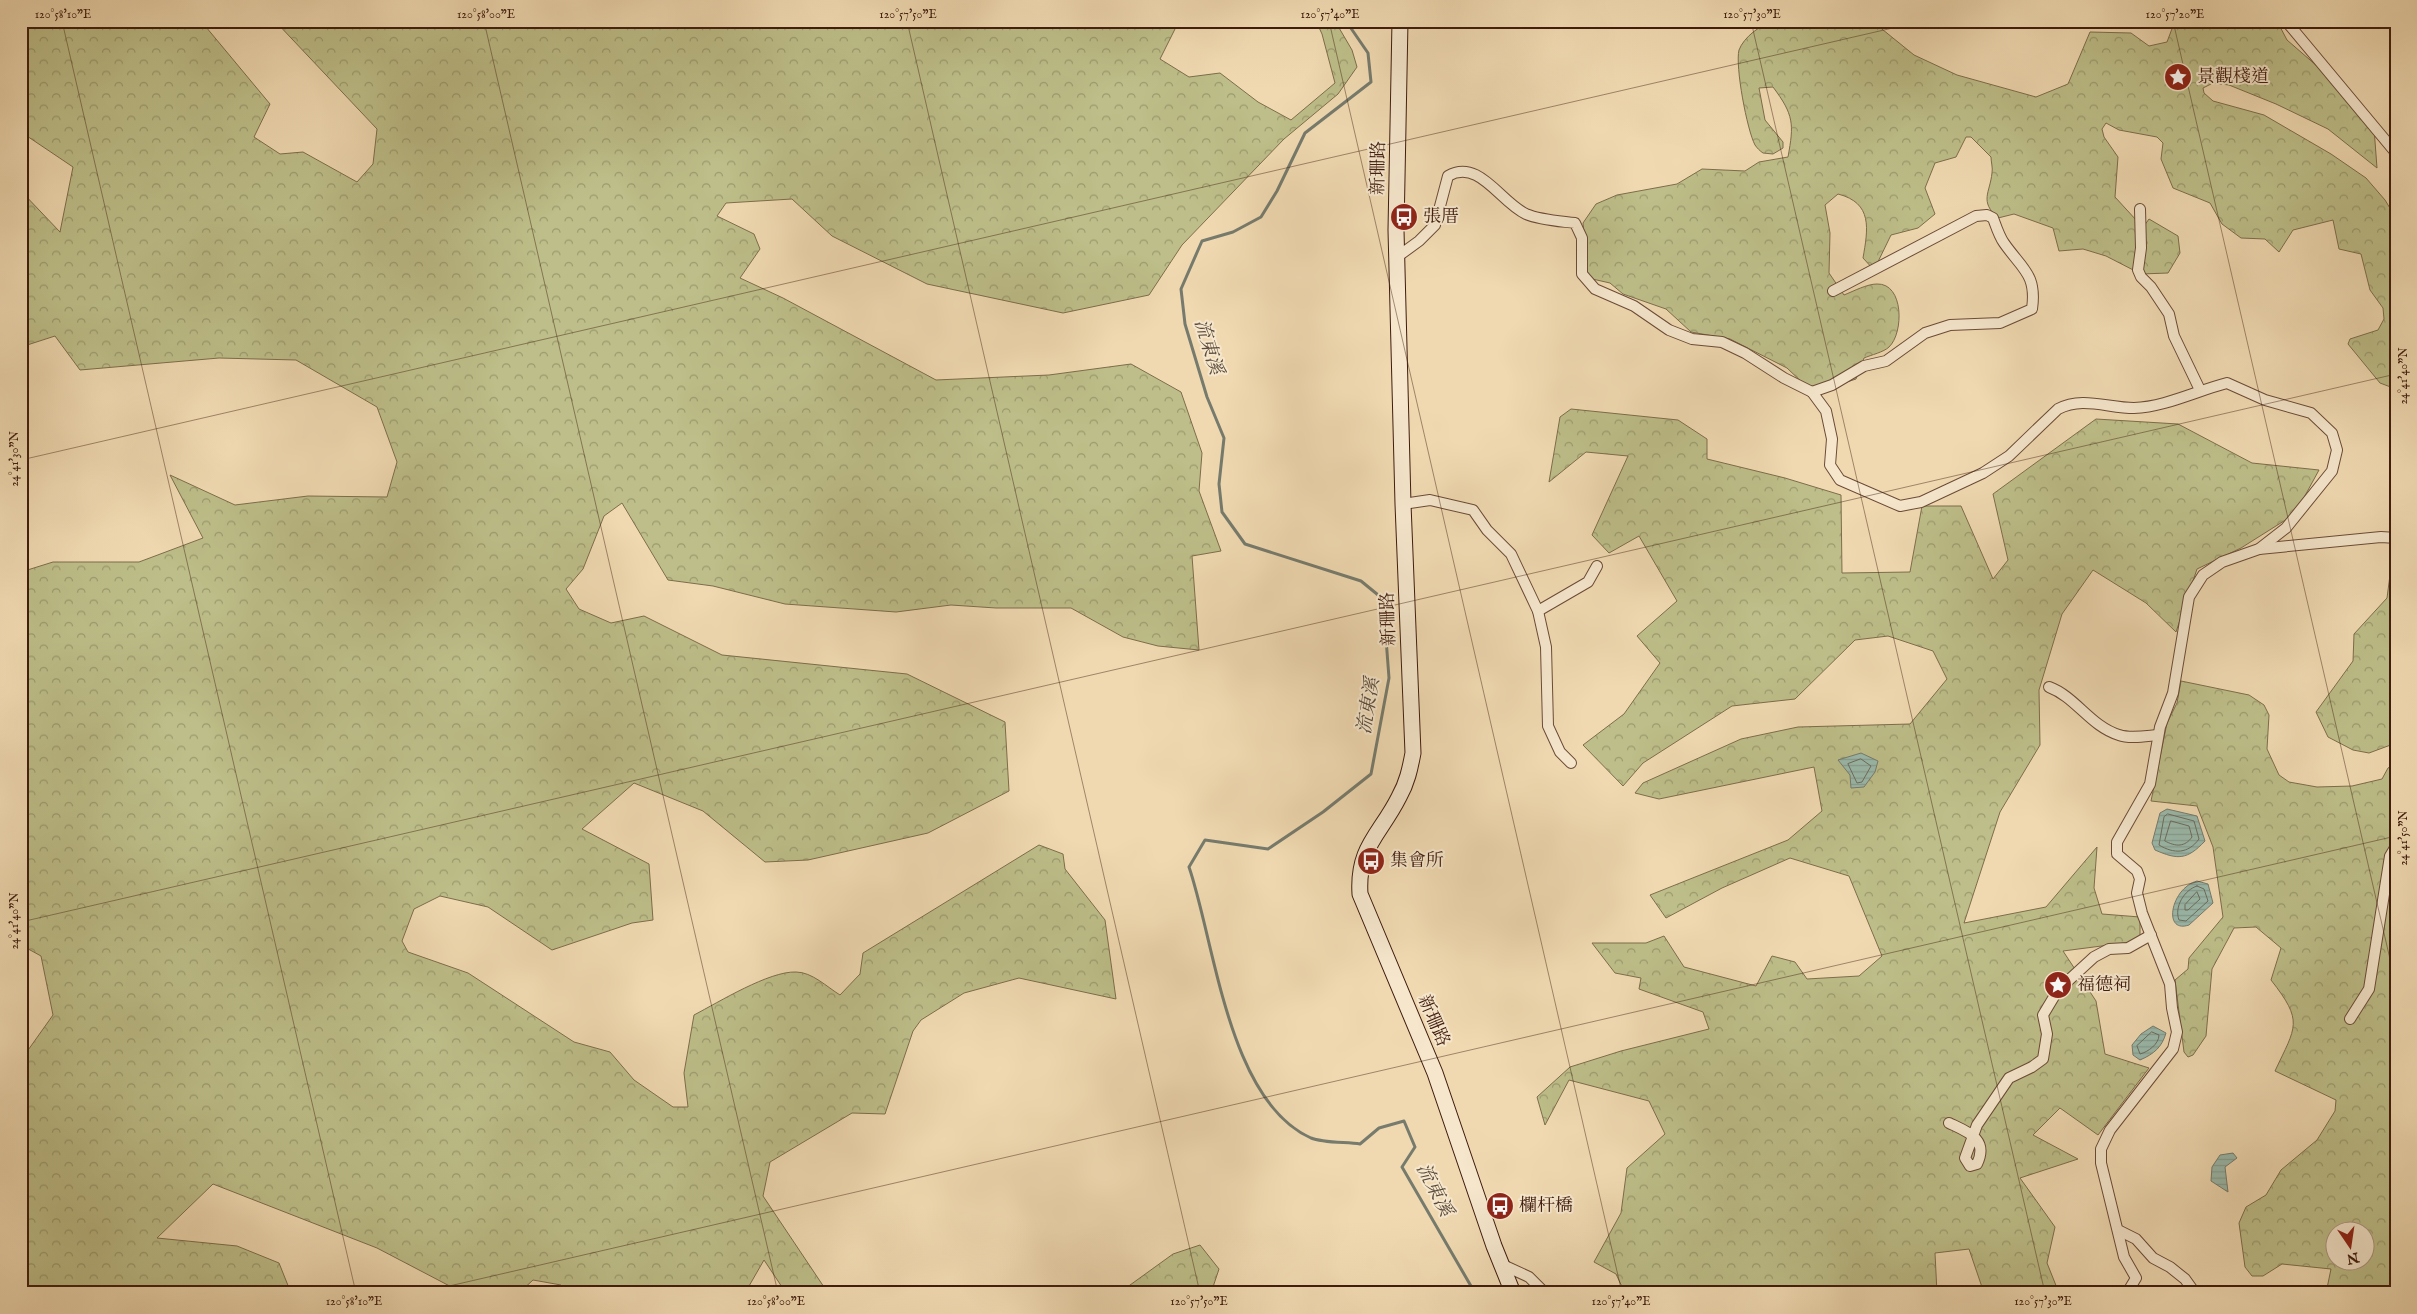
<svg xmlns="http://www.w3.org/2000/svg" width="2417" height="1314" font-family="'IM FELL English','Noto Serif TC',serif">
<defs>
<pattern id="forest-crowns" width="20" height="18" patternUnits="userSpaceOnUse" patternTransform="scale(1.25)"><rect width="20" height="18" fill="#bdbe89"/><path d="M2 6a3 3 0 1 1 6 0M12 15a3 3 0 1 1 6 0" fill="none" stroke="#9b9a6e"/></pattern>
<pattern id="water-rules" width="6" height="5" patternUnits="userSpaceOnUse" patternTransform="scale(1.25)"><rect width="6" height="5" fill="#9abaac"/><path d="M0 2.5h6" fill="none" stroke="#869f93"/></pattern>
</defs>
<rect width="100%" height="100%" fill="#f0d9b1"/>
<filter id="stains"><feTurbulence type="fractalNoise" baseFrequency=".004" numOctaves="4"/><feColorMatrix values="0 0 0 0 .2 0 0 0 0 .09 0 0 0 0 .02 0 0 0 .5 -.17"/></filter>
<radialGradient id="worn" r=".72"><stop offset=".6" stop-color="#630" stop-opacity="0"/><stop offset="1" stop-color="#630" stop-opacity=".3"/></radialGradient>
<g fill="url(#forest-crowns)" stroke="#7e6d4c" fill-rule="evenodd">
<path d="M21 21H201L270 104 254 137 280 154 303 152 357 182 373 164 377 129 275 21H1179L1160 59 1189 77 1220 73 1258 102 1291 120 1335 83 1322 34 1316 21H1335L1352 50 1357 67 1338 94 1284 139 1182 245 1149 295 1063 313 927 284 832 236 792 199 726 203 717 216 754 234 760 249 740 278 783 298 936 380 1049 375 1131 364 1181 392 1202 453 1199 491 1221 551 1192 556 1199 650 1158 646 1123 637 1071 608H996L951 605 896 612 785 604 713 586 668 580 622 503 604 516 583 569 566 589 579 609 611 623 644 616 722 655 907 674 1005 722 1009 791 928 833 808 860 765 862 703 811 634 783 582 829 649 864 653 920 632 923 552 950 488 907 440 896 414 909 402 941 408 952 468 973 574 1042 610 1052 634 1080 673 1107H688L684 1073 694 1015C719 1002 769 971 796 972 812 972 827 987 840 995L860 974 863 953 1039 845 1063 854 1065 869 1105 920 1116 999 1019 978 964 993 921 1020 913 1031 885 1114 852 1113 770 1162 763 1196 828 1293H786L764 1260 745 1293H565L561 1285 533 1280 519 1293H463L377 1248 213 1184 157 1238 237 1246 279 1263 291 1293H21V1060L53 1015 41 956 21 945V572L53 562H139L203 538 170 475 235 505 308 496 387 497 397 462 377 407 296 360 219 358 80 370 55 336 21 347V191L60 232 73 167 21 132Z"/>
<path d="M1774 21H1872L1914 55 1957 75 2036 97 2068 84 2090 32 2131 33 2149 46 2167 42 2173 26 2172 21H2277L2287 40 2332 79 2374 128 2377 168 2328 129 2276 104 2229 85 2213 83 2203 88 2204 93 2213 101 2264 115 2331 154 2366 178 2385 200 2396 218V389L2380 383 2348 344 2350 339 2378 330 2384 319 2383 308 2370 290 2361 254 2339 249 2333 220 2293 230 2279 252 2265 239 2241 238 2222 224 2210 203 2173 188 2161 159 2163 143 2157 137 2119 130 2106 123 2102 129 2104 137 2118 157 2115 197 2137 221 2144 226 2149 219 2178 236 2180 253 2168 273 2141 274 2106 256 2083 249 2059 251 2053 228 2014 214 1998 218C1979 201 1990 193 1992 173 1993 168 1991 162 1991 157L1971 137H1966L1956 157 1935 163 1925 188 1935 214 1918 228 1891 235 1874 270 1863 258C1868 229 1873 203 1838 194L1825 205 1830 233 1829 273 1844 295C1854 291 1867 284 1877 284 1904 283 1904 333 1889 347 1884 352 1871 355 1864 358L1856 379 1829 388 1807 387 1787 368 1730 339 1691 332 1666 309 1623 294 1610 283 1588 278 1583 223 1596 204 1617 195 1677 184 1702 169 1745 171 1759 162 1788 157C1794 124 1794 115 1773 87L1759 88 1765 120 1783 142V148L1773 154 1763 153C1760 151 1757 148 1755 145 1747 130 1735 66 1739 50 1744 37 1760 25 1774 21Z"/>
<path d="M1571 409 1678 420 1707 439V459L1785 478 1841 495 1842 573 1910 572 1922 506H1961L1993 579 2008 560 1993 494 2096 419 2178 424 2252 463 2319 470 2295 514 2241 548 2197 569 2176 632 2146 603 2093 570 2062 614 2039 690 2040 745 2000 812 1964 923 2046 907 2097 847 2094 888 2102 914 2140 917V941L2063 951 2096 1001 2105 1054 2149 1068 2098 1135 2060 1108 2033 1135 2078 1159 2020 1178 2055 1227 2047 1263 2059 1293H1984L1969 1249 1935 1253 1937 1293H1625L1616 1274 1594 1262 1621 1213 1627 1168 1665 1134 1649 1101 1569 1080 1545 1125 1537 1097 1570 1067 1621 1051 1709 1029 1703 1012 1639 989 1641 978 1615 973 1592 943H1646L1664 936 1684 967 1756 986 1772 956 1795 962 1807 979 1859 976 1882 956 1849 876 1790 858 1722 888 1666 918 1650 895 1788 840 1822 811 1814 767 1659 799 1635 793 1643 783 1741 739 1798 727 1910 724 1947 679 1933 651 1888 636 1855 640 1795 699 1732 706 1643 763 1623 786 1583 745 1624 714 1660 663 1637 636 1677 601 1639 536 1609 553 1592 535 1628 456 1586 452 1549 482 1560 417Z"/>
<path d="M2396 563V743L2369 753 2353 750 2328 737 2316 712 2353 661 2354 634 2387 598 2390 575Z"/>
<path d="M2181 681 2249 695 2264 705 2269 715 2267 749 2279 775 2289 782 2317 787 2352 786 2382 779 2388 768 2396 763V1293H2326L2331 1269 2282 1264 2263 1276H2252L2245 1267 2239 1223 2246 1207 2266 1195 2281 1170 2317 1140 2335 1111 2336 1100 2275 1071C2296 1026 2304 1022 2271 980L2281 948 2256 927 2234 928 2212 969 2206 1036 2193 1055 2188 1057 2184 1052 2175 980 2188 969 2189 958 2223 917 2213 847 2197 806 2151 801 2167 723 2177 703ZM2334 1232H2364V1262H2334Z"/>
<path d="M1200 1245 1219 1269 1211 1293H1119L1173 1254Z"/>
</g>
<g fill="url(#water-rules)" stroke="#767b6d">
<path d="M1861 753 1878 761 1875 772 1864 787 1851 788 1850 775 1838 760Z"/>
<path d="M2167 809 2197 816 2205 841C2187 860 2178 860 2155 850L2152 843 2160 813Z"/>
<path d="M2197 881 2208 884 2213 903 2189 925C2162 934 2171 888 2197 881Z"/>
<path d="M2153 1026 2166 1033C2162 1047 2154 1054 2140 1060L2133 1055 2132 1045 2141 1034Z"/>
<path d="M2233 1153 2237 1158 2225 1167 2228 1192 2211 1181 2212 1167 2220 1155Z"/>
</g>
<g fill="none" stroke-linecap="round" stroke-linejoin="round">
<g stroke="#6c6b5d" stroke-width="1">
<path d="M1861 759 1871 766 1862 782 1857 783 1848 764Z"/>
<path d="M2168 814 2194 821 2199 839C2188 854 2174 854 2159 845L2164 817Z"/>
<path d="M2171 821 2189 826 2192 837C2185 847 2176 847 2165 841Z"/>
<path d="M2197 886 2204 889 2208 901 2186 921 2179 920C2174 907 2184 890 2197 886Z"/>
<path d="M2197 892 2200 899 2188 910H2185V905Z"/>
<path d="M2152 1032 2159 1035C2159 1044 2148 1052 2140 1054L2137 1046Z"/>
</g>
<path stroke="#767b6d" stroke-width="3" d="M1346 21 1368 53 1371 82 1305 133 1277 191 1261 217 1233 232 1202 241 1181 289 1185 324 1207 397 1224 438 1219 484 1222 512 1245 544 1361 581 1383 599 1389 678 1371 774 1323 812 1268 849 1205 840 1189 867C1215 943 1228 1101 1311 1138 1323 1143 1347 1142 1360 1144L1379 1128 1404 1121 1415 1147 1402 1167 1475 1293"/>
<g stroke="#6b4b37" stroke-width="12">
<g id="street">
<path d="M2286 21 2396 153"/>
<path d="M2140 209 2141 248 2138 270 2141 277 2151 287 2169 314 2174 336 2200 390"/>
<path d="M1397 257 1419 241 1435 225 1448 176C1479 158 1500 202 1526 214 1540 220 1559 221 1575 223L1582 238V274L1595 289 1634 306 1669 330 1692 339 1722 342 1745 353 1784 378 1812 392 1826 411 1832 439 1830 465 1840 480 1900 506 1921 502 1983 473 2009 456 2058 409C2082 396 2108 408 2134 408 2165 407 2196 391 2227 383L2265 400 2311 413 2332 433 2337 450 2332 471 2286 528 2259 549 2222 562 2203 575 2189 597 2173 693 2160 727 2150 784 2117 842V854L2137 871 2140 879 2137 893 2142 913 2170 984 2172 1008 2177 1032 2173 1049 2110 1130 2101 1149V1163L2124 1257 2136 1278 2127 1293"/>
<path d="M1812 392 1832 385 1864 366 1886 361 1925 333 1950 325 2000 323 2032 309C2037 274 2022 269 2004 243 1999 236 1996 226 1993 218L1987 215 1976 216 1833 291"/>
<path d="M1403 504 1430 500 1473 510 1487 530 1511 554 1538 611 1546 647 1548 726 1560 752 1571 763"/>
<path d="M2259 549 2381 537 2396 538"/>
<path d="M1538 611 1588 582 1597 566"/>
<path d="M2049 687C2076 697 2090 726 2119 735 2130 739 2146 736 2158 735"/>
<path d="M2350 1019 2369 989 2390 856 2396 846"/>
<path d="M1949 1123C1968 1132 1989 1139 1977 1164L1970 1166 1965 1158 1977 1125 2009 1078 2032 1067 2043 1059 2047 1034 2043 1015 2058 990 2094 957 2109 949 2128 948 2151 935"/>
<path d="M2120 1231 2136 1239 2153 1258 2170 1267 2185 1279 2195 1293"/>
<path d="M1503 1265 1529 1277 1545 1293"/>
</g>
</g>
<g stroke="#3f1c0e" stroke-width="17">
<path id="secondary" d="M1400 21 1396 230 1403 504 1413 753C1410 769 1407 783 1399 797 1380 835 1357 847 1360 894L1435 1073 1494 1246 1513 1293"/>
</g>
<use href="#street" stroke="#f5e6cc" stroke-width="10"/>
<use href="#secondary" stroke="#f5e6cc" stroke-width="15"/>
</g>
<path fill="none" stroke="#3f1c0e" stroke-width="1" stroke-opacity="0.45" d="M62 21 356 1293M484 21 778 1293M907 21 1200 1293M1329 21 1622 1293M1751 21 2045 1293M2173 21 2396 985M21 460 1923 21M21 922 2396 374M419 1293 2396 836"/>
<defs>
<g id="sight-disc" transform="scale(1.4375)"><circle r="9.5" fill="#8f2418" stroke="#f5e6cc"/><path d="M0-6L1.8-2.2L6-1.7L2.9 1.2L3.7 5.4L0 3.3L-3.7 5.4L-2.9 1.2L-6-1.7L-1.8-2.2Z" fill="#fff"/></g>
<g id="bus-disc" transform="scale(1.4375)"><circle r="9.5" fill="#8f2418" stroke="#f5e6cc"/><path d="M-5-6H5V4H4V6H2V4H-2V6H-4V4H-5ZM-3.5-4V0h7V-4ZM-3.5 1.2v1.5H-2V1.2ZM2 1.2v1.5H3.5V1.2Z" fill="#fff"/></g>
</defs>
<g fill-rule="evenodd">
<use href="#sight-disc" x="2178" y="77"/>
<use href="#bus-disc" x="1404" y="217"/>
<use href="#bus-disc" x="1371" y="861"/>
<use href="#sight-disc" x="2058" y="985"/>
<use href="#bus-disc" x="1500" y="1206"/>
</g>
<g text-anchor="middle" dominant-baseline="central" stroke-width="4" stroke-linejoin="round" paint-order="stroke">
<g font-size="18" fill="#3f1c0e" stroke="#f5e6cc" text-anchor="start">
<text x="2197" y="77">景觀棧道</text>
<text x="1423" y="217">張厝</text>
<text x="1390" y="861">集會所</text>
<text x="2077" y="985">福德祠</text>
<text x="1519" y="1206">欄杆橋</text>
</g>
<g font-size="18" fill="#3f1c0e" stroke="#f5e6cc">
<text transform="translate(1379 168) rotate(-89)">新珊路</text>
<text transform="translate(1389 619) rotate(-92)">新珊路</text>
<text transform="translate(1433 1021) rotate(67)">新珊路</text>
</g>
<g font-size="19" font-style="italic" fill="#5a4b3d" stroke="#f5e6cc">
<text transform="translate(1208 347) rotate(73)">流東溪</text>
<text transform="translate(1369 706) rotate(-81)">流東溪</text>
<text transform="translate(1434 1190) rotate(63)">流東溪</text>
</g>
</g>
<rect width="2417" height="1314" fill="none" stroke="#f0d9b1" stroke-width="55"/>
<g transform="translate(2350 1246) rotate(167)"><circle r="24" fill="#f5e6cc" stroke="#ac9580"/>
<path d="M0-4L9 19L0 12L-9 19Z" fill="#8f2418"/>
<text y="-8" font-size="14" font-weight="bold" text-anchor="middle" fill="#3f1c0e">N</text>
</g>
<rect x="28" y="28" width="2362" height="1258" fill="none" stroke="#3f1c0e" stroke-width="2"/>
<g font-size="12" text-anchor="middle" fill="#3f1c0e">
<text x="63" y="18">120°58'10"E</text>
<text x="486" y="18">120°58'00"E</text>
<text x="908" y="18">120°57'50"E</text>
<text x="1330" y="18">120°57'40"E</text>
<text x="1752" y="18">120°57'30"E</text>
<text x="2175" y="18">120°57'20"E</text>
<text transform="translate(2403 376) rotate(-90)" y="4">24°41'40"N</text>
<text transform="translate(14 459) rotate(-90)" y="4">24°41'30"N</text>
<text transform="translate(2403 838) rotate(-90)" y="4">24°41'50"N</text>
<text transform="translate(14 921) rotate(-90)" y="4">24°41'40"N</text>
<text x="354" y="1305">120°58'10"E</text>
<text x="776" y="1305">120°58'00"E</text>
<text x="1199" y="1305">120°57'50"E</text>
<text x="1621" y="1305">120°57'40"E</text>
<text x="2043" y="1305">120°57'30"E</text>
</g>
<rect width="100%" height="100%" filter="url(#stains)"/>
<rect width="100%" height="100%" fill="url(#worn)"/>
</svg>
